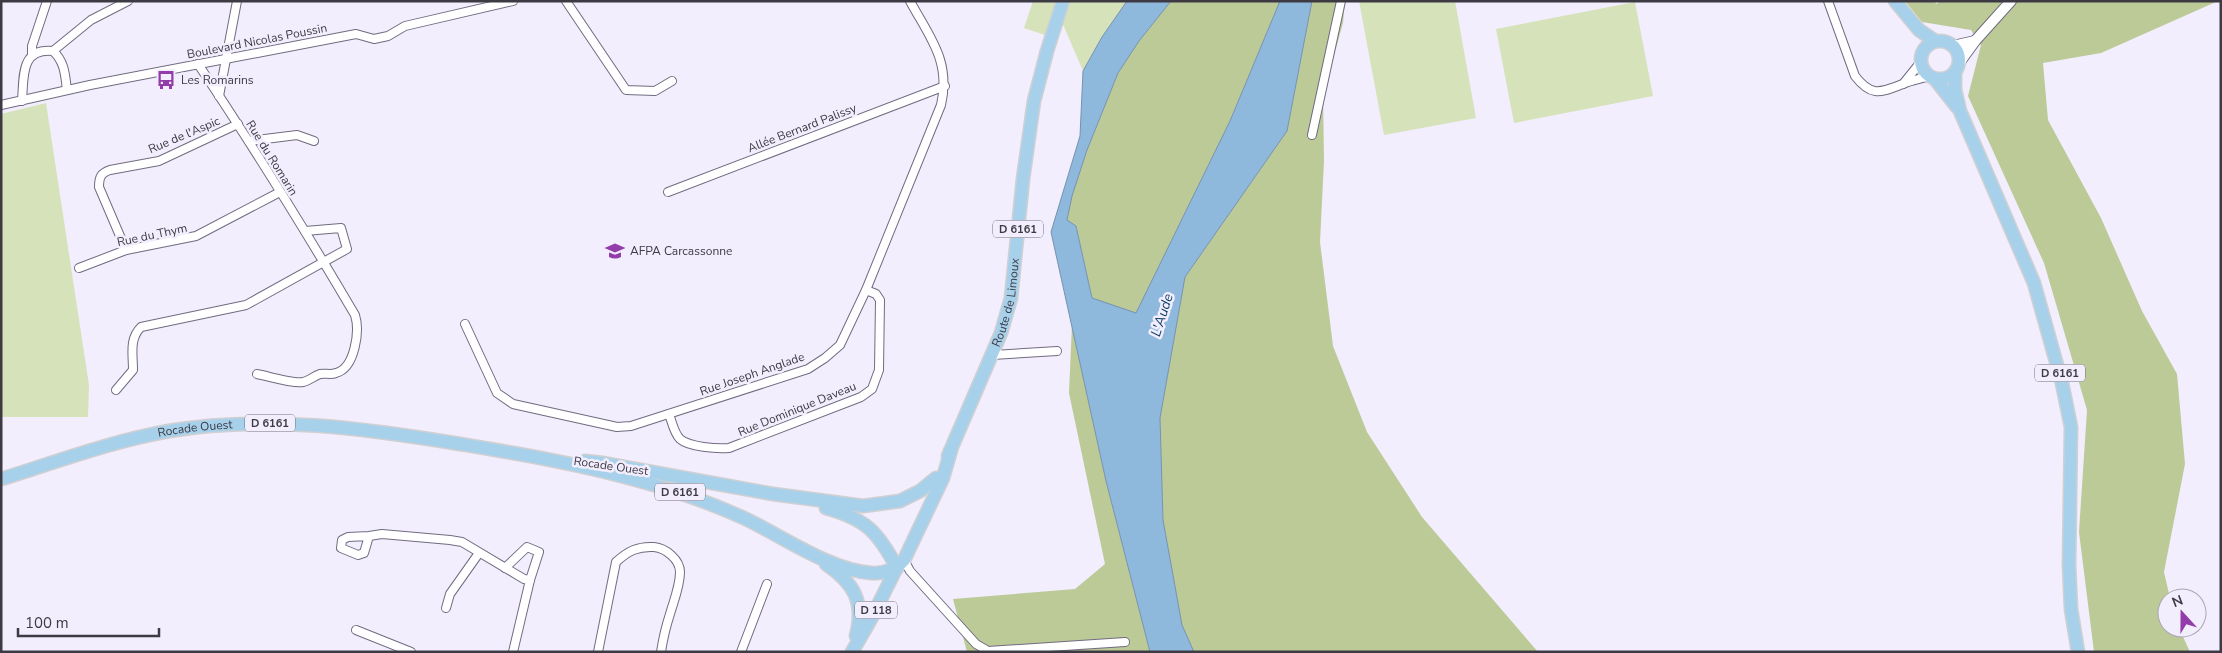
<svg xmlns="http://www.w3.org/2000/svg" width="2222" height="653" font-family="'Nunito Sans',sans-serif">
<rect width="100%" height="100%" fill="#f2eefd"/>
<g fill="#d6e2b9">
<path d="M1033 1H1056L1045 35 1024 28Z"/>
<path d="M1068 1H1127L1102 37 1083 71 1062 22Z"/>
<path d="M1359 1H1455L1476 118 1384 135Z"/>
<path d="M1635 2 1653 96 1514 123 1496 29Z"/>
<path d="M46 103 89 385 88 417H1V114Z"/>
</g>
<g fill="#bcca98">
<path d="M1171 1H1280L1230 121 1136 314 1092 298 1076 226 1067 220 1072 196 1087 150 1118 73 1139 41Z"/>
<path d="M1312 1H1345L1343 23 1323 95 1324 161 1320 242 1333 346 1367 432 1422 517 1538 652H1194L1182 625 1163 520 1160 418 1185 277 1287 131Z"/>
<path d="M1905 1H1935L1936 4 1941 1H2218L2101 53 2043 63 2048 120 2101 218 2142 311 2177 374 2185 464 2164 572 2170 598H2167V628H2179L2190 652H2094L2079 532 2087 410 2044 263 1968 96 1981 45 1971 30 1922 22Z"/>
<path d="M1072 324 1106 481 1150 652H967L953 599 1075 589 1105 564 1069 393Z"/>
</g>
<path fill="#8fb8dd" stroke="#7692af" d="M1127 1H1171L1139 41 1118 73 1087 150 1072 196 1067 220 1076 226 1092 298 1136 313 1230 121 1280 1H1312L1287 131 1185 277 1160 418 1163 520 1182 625 1194 652H1150L1106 481 1051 232 1080 136 1083 71 1102 37Z"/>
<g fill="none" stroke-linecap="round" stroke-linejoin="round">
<g stroke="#716b80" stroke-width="10">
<g id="minor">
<path d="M566 1 626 90 655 91 672 81"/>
<path d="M1828 1 1855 76C1872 98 1881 92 1903 84 1911 80 1921 79 1929 76"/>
<path d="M53 51 91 20 128 1"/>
<path d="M32 55V46L47 1"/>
<path d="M198 64C253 146 305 230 355 315 360 331 355 368 336 373 331 375 325 373 320 374 314 376 309 381 303 382 293 384 268 376 257 374"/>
<path d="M1903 84 1920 63"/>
<path d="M219 96 237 1"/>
<path d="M22 101C24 77 20 48 53 51 65 62 65 75 67 90"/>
<path d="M1 105 90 85 356 34 374 39 388 36 405 26 513 1"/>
<path d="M1312 135 1341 1"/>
<path d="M249 141 297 135 314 141"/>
<path d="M668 192 945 86"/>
<path d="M126 250 99 187C99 177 101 173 110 170L159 161 238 124"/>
<path d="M79 268 126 250 196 236 280 192"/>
<path d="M465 324 497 393 513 404 617 427 631 426 808 369 825 358 840 345 866 290 941 105C951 61 930 38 910 1"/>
<path d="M992 355 1057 351"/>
<path d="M116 390 133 370C133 354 129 339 141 327L246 305 347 249 341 228 305 231"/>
<path d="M669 414C672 422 674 433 680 439 689 447 717 449 729 448L861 397 872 389 879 370 880 300 876 294 866 290"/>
<path d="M369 536 364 553 358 555 341 548 342 540 348 537 369 536 382 534 450 540 462 542 524 579 530 580"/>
<path d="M904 560 910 571 976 644 988 651 1125 642"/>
<path d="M505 568 527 547 539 552 530 580 513 652"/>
<path d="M446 608 450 594 479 553"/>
<path d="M356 630 411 652"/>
<path d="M598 652 616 562C628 551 638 546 654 547 666 548 680 560 680 572 680 586 674 600 670 614 666 626 663 639 661 652"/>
<path d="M741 652 767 584"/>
</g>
</g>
<g stroke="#716b80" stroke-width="12">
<g id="tertiary">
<path d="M1953 46 1975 41"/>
<path d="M1959 63 1975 41 2011 1"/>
</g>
</g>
<g stroke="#d0d0d2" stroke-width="15">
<g id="primary">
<path d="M1895 1 1919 30 1935 41"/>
<circle cx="1940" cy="60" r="19"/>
<path d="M1955 72V90L1960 111 2034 283 2062 383 2071 427 2069 565 2071 609 2078 652"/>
<path d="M1935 79 1957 107"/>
<path id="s1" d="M948 456 1001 333 1011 298 1023 179 1034 101 1047 51 1063 1"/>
<path d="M585 461 602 463 773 494 863 506 900 501 920 491 936 478"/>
<path id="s2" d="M1 479C56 462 112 441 169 431 267 415 363 428 460 444 520 454 581 464 640 481 677 491 711 503 746 519 783 537 830 570 871 573 885 574 895 570 904 560L943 478 951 450"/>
<path d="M826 508C866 519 878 532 897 568"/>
<path d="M826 564C854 583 865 602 856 636"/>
<path d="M852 652 871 619 898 565"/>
</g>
</g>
<use href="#minor" stroke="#fff" stroke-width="8"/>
<use href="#tertiary" stroke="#fff" stroke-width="10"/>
<use href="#primary" stroke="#a7d1eb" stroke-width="12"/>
</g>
<defs>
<g id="bus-bare" transform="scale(1.5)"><path d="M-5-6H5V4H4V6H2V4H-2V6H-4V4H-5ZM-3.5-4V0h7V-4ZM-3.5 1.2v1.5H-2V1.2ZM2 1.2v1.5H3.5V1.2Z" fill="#923daa" stroke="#f2eefd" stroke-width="2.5" paint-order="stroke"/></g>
<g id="university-bare" transform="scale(1.5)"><path d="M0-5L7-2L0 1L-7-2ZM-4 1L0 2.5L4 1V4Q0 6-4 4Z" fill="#923daa" stroke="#f2eefd" stroke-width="2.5" paint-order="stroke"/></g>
</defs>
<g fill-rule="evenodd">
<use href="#bus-bare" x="166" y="80"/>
<use href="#university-bare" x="615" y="251"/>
</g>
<g text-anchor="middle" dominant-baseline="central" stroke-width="5" stroke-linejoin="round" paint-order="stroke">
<g fill="#f2eefd" stroke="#73707c" stroke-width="1">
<rect x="993" y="220.5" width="50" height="17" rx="4"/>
<rect x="2035" y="364.5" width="50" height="17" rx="4"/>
<rect x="245" y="414.5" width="50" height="17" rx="4"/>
<rect x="655" y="483.5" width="50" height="17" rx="4"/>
<rect x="855" y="601.5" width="42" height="17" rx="4"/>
</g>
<g font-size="11" font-weight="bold" fill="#3d3a44">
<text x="1018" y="229">D 6161</text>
<text x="2060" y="373">D 6161</text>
<text x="270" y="423">D 6161</text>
<text x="680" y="492">D 6161</text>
<text x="876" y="610">D 118</text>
</g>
<g font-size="12" fill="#3d3a44" stroke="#f2eefd">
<text transform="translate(257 41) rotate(-11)">Boulevard Nicolas Poussin</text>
<text transform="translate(802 128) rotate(-21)">Allée Bernard Palissy</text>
<text transform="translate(184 135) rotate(-23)">Rue de l'Aspic</text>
<text transform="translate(272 158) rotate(58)">Rue du Romarin</text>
<text transform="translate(152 235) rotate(-12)">Rue du Thym</text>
<text stroke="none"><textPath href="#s1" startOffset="165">Route de Limoux</textPath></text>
<text transform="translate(752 374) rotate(-19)">Rue Joseph Anglade</text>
<text transform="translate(797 409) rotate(-22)">Rue Dominique Daveau</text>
<text stroke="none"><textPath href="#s2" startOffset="201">Rocade Ouest</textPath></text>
<text transform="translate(611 466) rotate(8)">Rocade Ouest</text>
</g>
<g font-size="12" fill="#3d3a44" stroke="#f2eefd" text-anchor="start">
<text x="181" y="80">Les Romarins</text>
<text x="630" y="251">AFPA Carcassonne</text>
</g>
<g font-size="14" font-style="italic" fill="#0b3c5f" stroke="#f2eefd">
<text transform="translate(1162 315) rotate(-72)">L'Aude</text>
</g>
</g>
<rect width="2222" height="653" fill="none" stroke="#3d3a44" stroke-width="5"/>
<g transform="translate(2182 613) rotate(339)"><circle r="24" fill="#f2eefd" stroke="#aaa6b3"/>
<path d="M0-4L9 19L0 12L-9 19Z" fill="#923daa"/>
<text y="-8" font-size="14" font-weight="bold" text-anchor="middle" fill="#3d3a44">N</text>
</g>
<path d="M18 628v8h141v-8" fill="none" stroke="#3d3a44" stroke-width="2.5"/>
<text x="25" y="628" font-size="15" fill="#3d3a44" stroke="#f2eefd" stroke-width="4" paint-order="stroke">100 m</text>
</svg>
